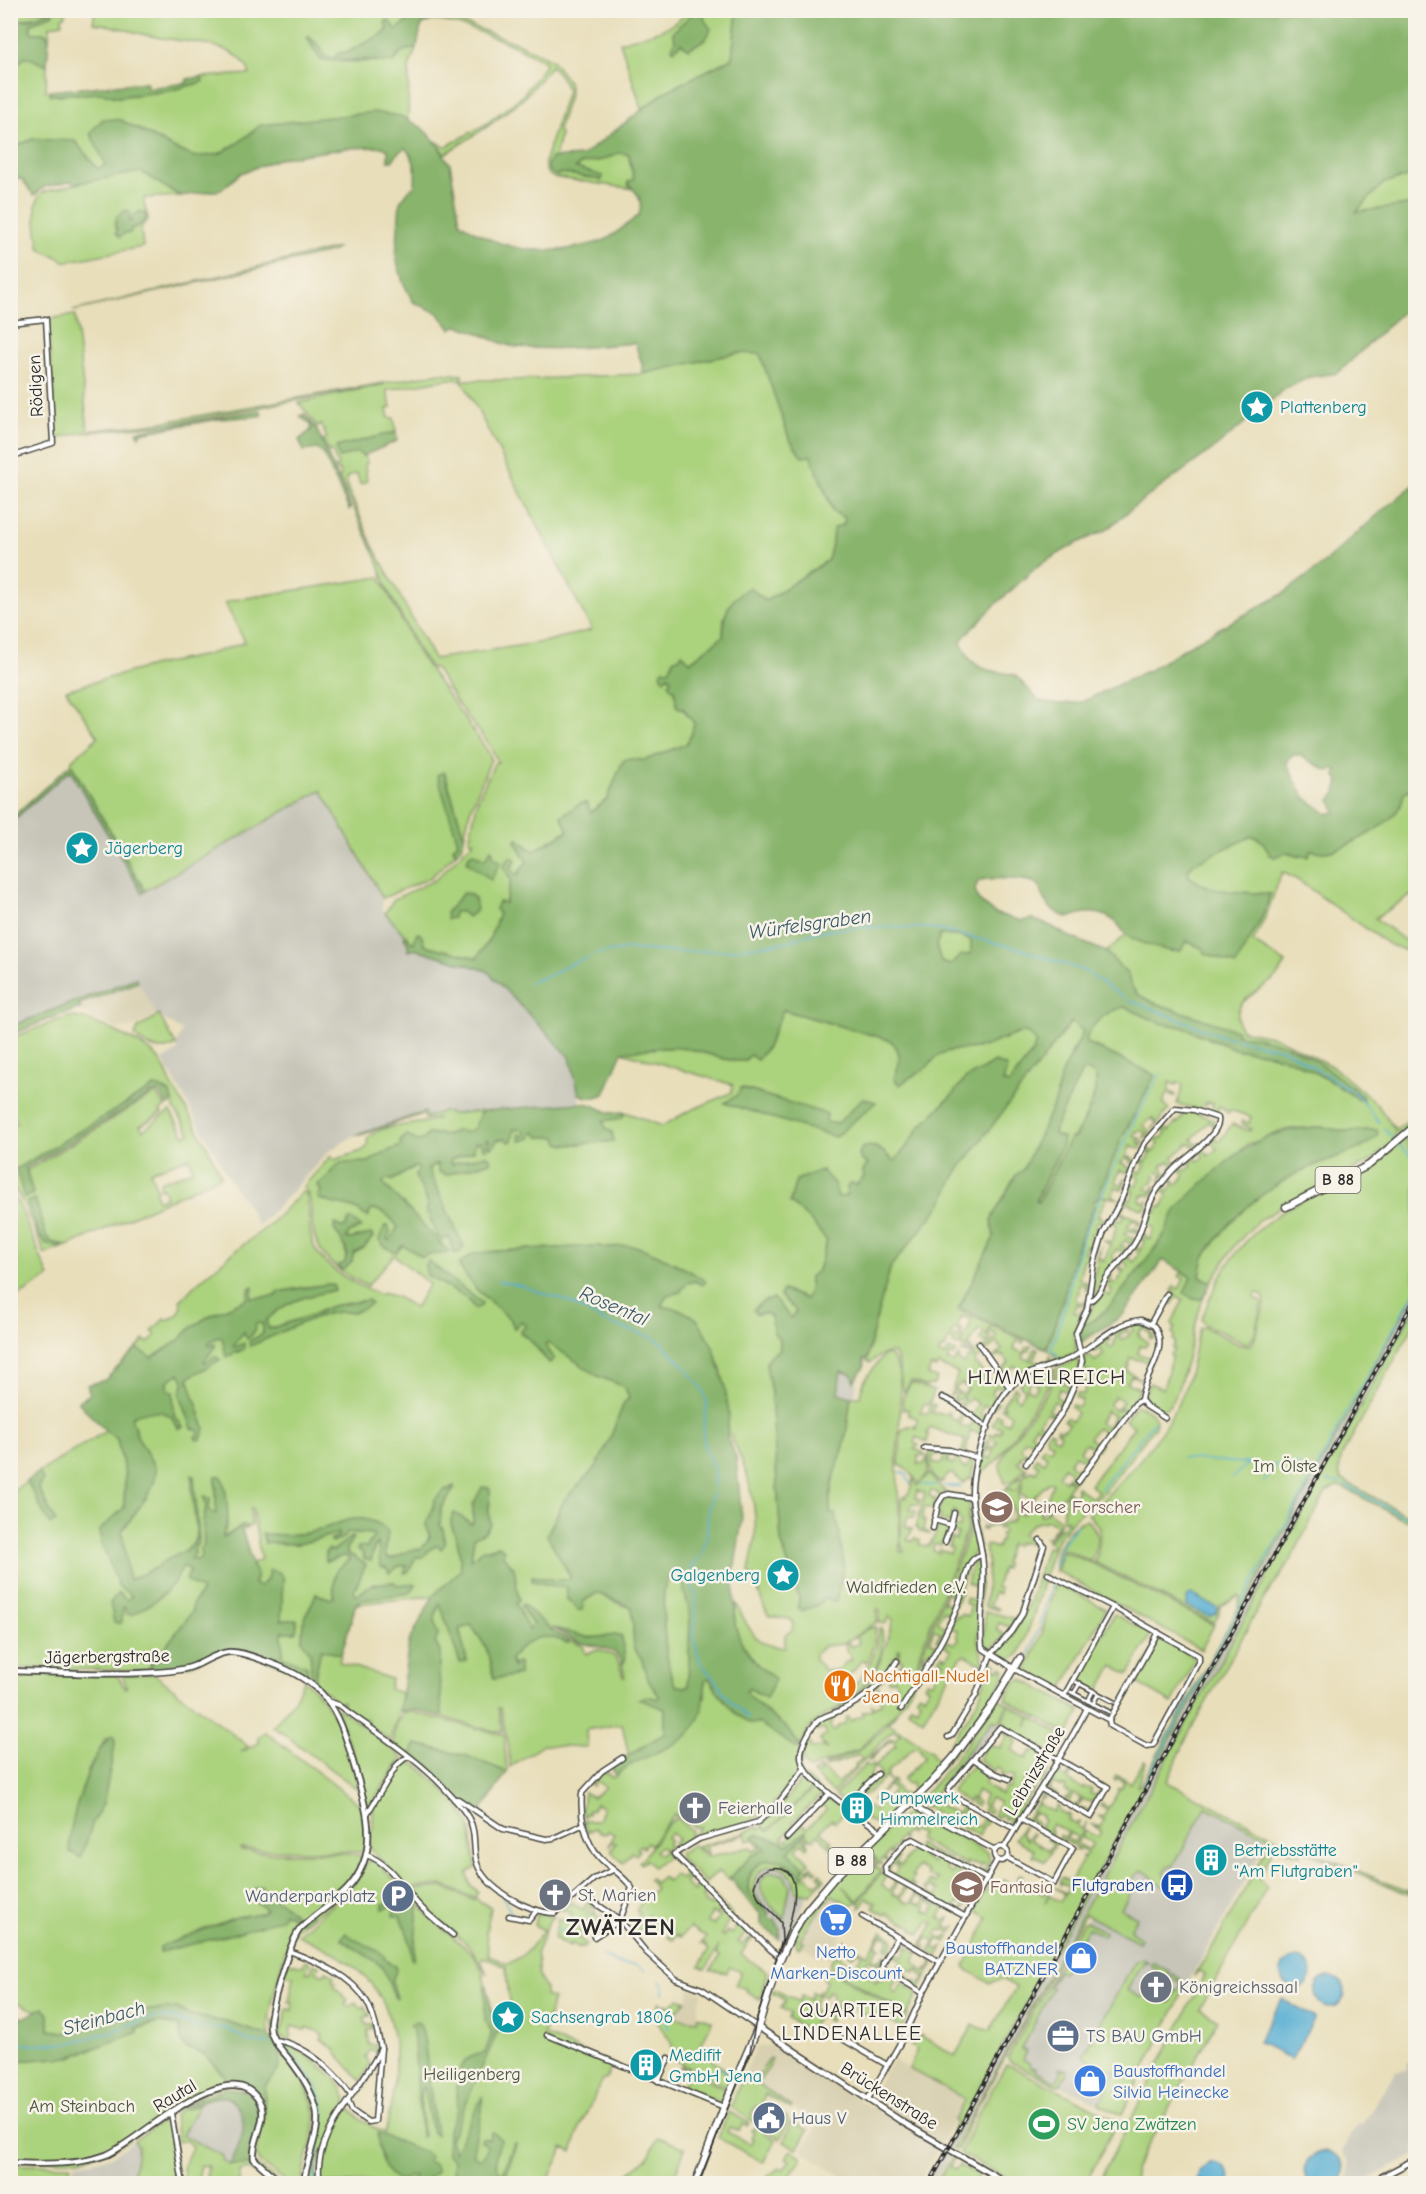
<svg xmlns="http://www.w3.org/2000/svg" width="1426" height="2194" font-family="'Comic Neue',sans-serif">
<rect width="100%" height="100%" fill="#f7f3e8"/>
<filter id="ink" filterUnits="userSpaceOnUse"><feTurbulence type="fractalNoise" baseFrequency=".0167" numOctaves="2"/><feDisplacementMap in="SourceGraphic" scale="12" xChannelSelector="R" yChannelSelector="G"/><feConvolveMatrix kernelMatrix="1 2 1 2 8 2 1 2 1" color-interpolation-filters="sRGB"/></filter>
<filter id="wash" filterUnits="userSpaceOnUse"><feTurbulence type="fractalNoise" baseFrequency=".008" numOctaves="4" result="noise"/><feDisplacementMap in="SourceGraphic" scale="24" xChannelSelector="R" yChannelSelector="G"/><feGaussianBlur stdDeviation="1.35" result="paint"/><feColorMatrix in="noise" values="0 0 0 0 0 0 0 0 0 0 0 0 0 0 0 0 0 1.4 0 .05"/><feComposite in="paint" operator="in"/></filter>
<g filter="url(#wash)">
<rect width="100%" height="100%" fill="#e8deba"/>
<g fill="#d8d0b1">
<path d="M138 982 156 1014 133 1027 117 1029 82 1013 83 1011 78 1005Z"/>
<path d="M996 1490 1003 1493 1012 1504 1014 1517 1011 1522 981 1528 980 1510 983 1504Z"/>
<path d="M964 1868 981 1879 969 1901 958 1892 960 1889 953 1884Z"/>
<path d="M832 1895 855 1909 829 1958 823 1955 821 1957 803 1946 804 1943 800 1941 813 1919Z"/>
<path d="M690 1987 703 1993 699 2001 697 2021 675 2018 676 2012 686 2001Z"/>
<path d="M777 2045 787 2049 871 2108 876 2102 874 2097 877 2086 893 2060 965 2099 922 2178 912 2174 907 2183H854L802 2151 818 2124 743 2076 757 2046Z"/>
</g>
<g fill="#c6c5b8">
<path d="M71 764 145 891 321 790 383 898 382 909 407 935 404 938 416 949 487 971 570 1057 579 1094V1103L503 1110 495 1108 452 1114 445 1111 427 1117 425 1112 355 1135 329 1151 289 1195 258 1226 248 1206 235 1189 163 1060 178 1051 176 1045 182 1031 156 1014 138 982 11 1029V818Z"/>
<path d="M1415 1293V1307L948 2155 950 2157 933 2183 927 2184 942 2153H944Z"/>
<path d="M841 1370 853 1375V1381L857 1383 854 1398 838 1393Z"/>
<path d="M993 1720 999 1723 998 1725 981 1748 945 1791 939 1788Z"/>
<path d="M1206 1807 1269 1838 1192 1975 1122 2114 1115 2112 1060 2085H1056L1009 2061V2058L1089 1916 1139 1942 1129 1931 1121 1909 1132 1889 1133 1878 1142 1870 1149 1874 1153 1880 1164 1877V1872L1168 1867 1173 1866Z"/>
<path d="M775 1866 787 1870 803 1892 807 1893 803 1908 784 1942 779 1939 777 1922 759 1901 754 1890 755 1881 759 1873 767 1867Z"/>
<path d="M1408 2061H1415V2155L1361 2183H1348L1349 2163 1342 2151 1357 2124 1362 2125 1395 2072 1406 2070Z"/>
<path d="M223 2096 230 2098 238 2108 243 2119 244 2131 230 2165 221 2160 223 2156 181 2135 199 2104Z"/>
<path d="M134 2141 138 2146 131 2183 69 2184 75 2164 104 2159 114 2155Z"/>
</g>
<g fill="#abd27d" stroke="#6b7e54" stroke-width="1.5" fill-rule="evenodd">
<path d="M16 11H67L65 16 62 17V23L50 26 49 38 45 33H33L30 30 32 23 42 19 47 14 11 22 10 15Z"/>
<path d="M95 11H431L517 43 552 60 568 81 570 92 558 130 560 135 555 158H551L558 175 562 173 601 180 593 173 576 169 580 164 602 160 618 153 628 154 634 180 628 184 633 189 552 177C544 171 544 167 546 157L567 91C564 80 559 73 551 66L523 99 487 127 445 154 435 141 444 146H447L486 124 521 97 543 68 545 63C531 50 448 17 430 21V19L413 16 397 30 388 21V29L384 34 350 51 337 54 335 58 324 57 312 43 319 57 344 62 395 61 403 51 416 48 409 68 408 120 400 116 261 125 238 143 219 154 195 157 175 149 137 128 107 165 99 169 33 139 11 148V72L25 57C36 58 38 63 47 65L46 91H50V95L103 93 117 97 169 91 203 82 202 77 250 74C240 40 183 43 156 37 134 33 115 25 93 23Z"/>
<path d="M688 11H695L681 25V43L688 49 706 39 704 15 696 11H737L732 58 665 92 642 109 620 42C644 35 672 31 688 11Z"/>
<path d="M141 172 180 196 144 198C143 207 148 212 148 220L141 227 143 247 64 262C59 254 44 255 39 247 38 232 30 202 43 192L114 175Z"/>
<path d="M1415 175V204L1355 213 1384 183Z"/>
<path d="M337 248 334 251 305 258 73 311Z"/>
<path d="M75 315 88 431 157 423 440 373 462 375V380H514L642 374 737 353H760L789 438 811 456 833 512 845 518 844 524 833 529 832 544 828 560 766 601 749 588 724 617 723 636 689 662 679 658C664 670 670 672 674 687 676 694 676 701 677 707L683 709 694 723 692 733 686 744 645 760 628 759 623 761 607 799 590 813 581 803 562 816 568 830 534 851 518 839 515 842 527 861 516 876 511 868 516 860 511 857 503 866 511 880 505 904 499 902 495 909 499 914 490 938 477 958 411 942 385 913 394 899 435 880 474 841 469 840 478 799 495 762H498L490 746 459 706 435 668H431L420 653 387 588 377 559 339 476 341 475 339 470H337L335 467 338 465 332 451 329 452 323 440 327 438 321 425 317 426 299 403 385 384 168 424 79 433 56 439 47 319ZM447 379 462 380 592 630 543 642 434 659 372 544 348 489 346 478 354 474H357L360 484 367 482 365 465 367 463 365 454 362 456 358 452 336 447 396 432 394 418H389L387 409 391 407 387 390Z"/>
<path d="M380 577 418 653 489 753 491 759 470 811 464 836 445 773 458 842 453 848 456 853 431 877 383 898 321 790 145 891 71 764 72 760 98 737 66 690 155 665 206 655 243 643 245 642 225 603 233 600Z"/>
<path d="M1415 786V893L1375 918 1415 948V954L1388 944 1296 879 1282 872 1266 916 1253 942 1286 963C1283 968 1279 974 1275 978 1257 994 1227 1001 1241 1030L1276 1037 1333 1067 1376 1103 1395 1129 1403 1125 1415 1112V1121L1403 1133 1395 1132V1140L1369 1162 1293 1200 1258 1221 1235 1245 1211 1282 1200 1276 1204 1256 1230 1223 1243 1210 1268 1190 1289 1177 1313 1166 1362 1147 1377 1130 1343 1131 1320 1127 1290 1129 1276 1132 1265 1139 1248 1144 1199 1187 1174 1214 1166 1232 1151 1253 1110 1307 1089 1323 1082 1325C1090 1312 1097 1301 1103 1288L1105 1289 1103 1293 1110 1296 1112 1290 1109 1288 1110 1285 1106 1283 1112 1274 1110 1282 1116 1284 1123 1272 1118 1267 1123 1262 1120 1267 1124 1270 1129 1266 1123 1261 1131 1252 1129 1259 1134 1262 1139 1253 1134 1249 1138 1241 1136 1247 1141 1250 1144 1240 1139 1238 1143 1227 1142 1234 1146 1235 1145 1237 1150 1239 1154 1228 1145 1222 1150 1206V1210L1156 1213 1160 1206 1162 1207 1167 1197 1166 1193 1160 1189 1165 1182 1167 1184 1164 1188 1169 1192 1174 1183 1168 1178 1173 1174 1172 1178 1177 1185 1185 1175 1178 1168 1179 1166 1186 1171 1192 1165 1188 1161 1184 1165 1182 1164 1189 1158 1192 1161 1195 1158 1198 1161 1203 1158 1200 1149 1206 1143 1207 1145 1203 1149 1208 1156 1217 1149 1209 1140 1216 1132 1218 1133 1214 1138 1219 1142 1232 1124 1249 1131 1251 1129 1242 1124 1243 1121 1249 1123 1251 1117 1230 1110 1228 1113 1225 1111V1109L1219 1106 1216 1115 1204 1111 1205 1109 1212 1110 1213 1103 1207 1102 1206 1105 1203 1104 1201 1110 1177 1104 1183 1086 1178 1082 1176 1085 1169 1082V1092L1175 1094V1096L1167 1094 1163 1102 1165 1103 1164 1106 1169 1109 1152 1130 1156 1123 1152 1118 1143 1125 1151 1132 1146 1138 1144 1137 1146 1133 1140 1130 1138 1132 1136 1131 1133 1136 1141 1139 1138 1141 1139 1143 1143 1142 1140 1149 1130 1145 1127 1156 1134 1159 1133 1162 1130 1163 1131 1160 1126 1158 1121 1163 1130 1168 1128 1173 1120 1170 1115 1182 1122 1185 1125 1178 1126 1179 1122 1190 1115 1187 1112 1196 1119 1199 1102 1196 1107 1198 1098 1216 1106 1220 1105 1223 1100 1221 1097 1222 1095 1227 1100 1230 1102 1226 1103 1227 1098 1239V1235L1091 1233 1090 1242 1096 1245 1094 1251V1248L1086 1246 1084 1252 1093 1255 1092 1259H1084L1079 1279 1088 1283 1087 1291 1085 1285 1079 1284V1293H1077L1076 1301 1083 1303 1086 1300 1085 1306 1076 1304 1074 1312 1080 1314 1081 1310 1083 1311 1074 1332 1076 1352 1055 1363V1356L1047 1349 1062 1303 1078 1244 1095 1204 1093 1203 1095 1198 1097 1199 1121 1140 1155 1075 1086 1042C1087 1025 1109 1009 1125 1007L1160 1023 1182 1027 1235 1049 1271 1054 1296 1062 1363 1100 1362 1096C1325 1065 1288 1037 1237 1035L1236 1030 1152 1002 1137 994 1130 984 1128 975 1106 952 1127 934 1141 942 1173 952 1185 941 1204 949 1203 952 1236 965C1247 941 1264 921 1270 894 1243 891 1210 895 1188 875L1189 869 1194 863 1252 836C1262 838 1266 846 1270 855L1286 853 1299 857 1311 850 1323 852 1401 806 1404 793Z"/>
<path d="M940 935 957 936 971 940V954L960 956 951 965 941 962 936 945Z"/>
<path d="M783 1010 890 1040C904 1055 900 1061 894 1079L900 1085 911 1075 927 1067 933 1059 942 1053 958 1049 983 1047 1020 1033 1029 1034 1036 1042 1032 1053 1009 1084 1003 1083 1007 1067 995 1062 965 1079 951 1096 920 1127 905 1149 894 1161C883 1152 879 1143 862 1148L859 1154 861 1160 868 1164 863 1171 864 1177 856 1185 851 1183 847 1187V1196L838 1198 835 1185 822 1171 796 1180 790 1202 810 1220 827 1241 818 1270 810 1277V1287L806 1299 783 1290 780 1296 797 1311 791 1319 774 1299 764 1301 753 1310 756 1314 765 1313 771 1316 774 1333 780 1340V1350L769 1356 766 1364 771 1393 781 1541 799 1598 798 1607 801 1610 818 1605 824 1598 836 1601 844 1564 836 1514H830L829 1492 833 1474 844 1447 851 1397H860C861 1392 862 1387 864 1382 866 1378 882 1357 885 1354L889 1355C910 1370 896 1440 897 1464 898 1493 900 1523 900 1552H904L901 1545V1499L904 1496 906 1498 911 1488 913 1479 917 1486 929 1474 946 1493 941 1496 937 1494 938 1492 931 1491 929 1496 936 1499 932 1509 925 1507 922 1520 925 1521 923 1530 931 1534 920 1532 916 1527 925 1493 917 1491 915 1498 920 1500 918 1505 912 1504 910 1510 916 1511 914 1518 908 1516 905 1526 912 1529 907 1540 913 1541 914 1538 920 1540 919 1544 928 1547 936 1534 939 1524 948 1527 946 1537 941 1545 934 1544 933 1551 939 1553 940 1549 950 1554 952 1548 949 1547 951 1538 956 1540 958 1534 951 1531 953 1526 959 1528 961 1523 958 1518V1515L954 1511 950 1523 939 1520 941 1516 937 1514 943 1500 950 1497 966 1500 969 1504 966 1533 919 1655 913 1686 896 1712 858 1750 809 1769C800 1762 803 1754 806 1744H810L812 1749 824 1746 825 1749 827 1748 819 1740 826 1735 824 1729 817 1731 813 1729 825 1719 832 1718 833 1722 829 1724 833 1731 837 1730V1727L845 1724 846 1717H848L850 1721 863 1715 862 1712 873 1709 871 1704 874 1707 881 1703 880 1695 873 1697 872 1693 878 1687 882 1696 889 1694 888 1690 897 1685 895 1679 889 1681 888 1677 903 1662 899 1657V1648L897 1656 893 1658 889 1673 870 1691 831 1714C875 1688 879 1666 893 1620L889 1617 885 1624 879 1622 880 1610 877 1609V1622L843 1644 824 1646 815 1654V1660L822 1666V1669C833 1672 841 1671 847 1660L850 1662 852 1659 846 1650V1644L849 1643 852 1647 859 1643 856 1637 867 1629 876 1627 874 1644 867 1662 863 1660 847 1678 829 1687 834 1692 828 1695 831 1700C836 1697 844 1695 848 1691 865 1677 878 1653 879 1630L881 1628 882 1630C887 1664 862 1692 835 1710 826 1715 815 1720 809 1729 805 1734 804 1741 801 1746 786 1725 764 1711 745 1692L749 1688 766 1698 775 1679C758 1667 739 1648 735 1627 734 1619 736 1610 736 1603 748 1626 754 1648 785 1647V1635L792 1630 793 1624 790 1619 769 1616C759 1602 759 1584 749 1572 750 1561 754 1550 755 1539 758 1502 746 1467 730 1434L727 1435C729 1401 724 1365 706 1335 703 1330 700 1322 696 1319 686 1310 673 1309 661 1306L667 1295 680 1292 687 1283 695 1281 702 1285 705 1282C696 1273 648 1249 634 1246 622 1244 609 1251 597 1246L496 1251 473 1254 461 1262 459 1266 476 1289 511 1320 514 1328 517 1327 521 1320 526 1326 520 1332C533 1340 539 1352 549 1363L554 1358 544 1345 547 1342 598 1376 625 1387 629 1398 624 1403 609 1441 597 1466 565 1499 547 1534 570 1576V1580H556L533 1576 532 1581 557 1587H567L566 1598 578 1610H582L584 1601 597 1593 624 1606 632 1607 634 1649 642 1660 649 1682 660 1697 659 1699 647 1696 640 1699 665 1709V1734L629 1756 622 1724 586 1730 587 1747 543 1745 510 1767 509 1748 500 1708H498L503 1732 489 1730 442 1717C442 1703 440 1689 439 1674 439 1662 444 1654 435 1643L438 1635C435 1623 433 1614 440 1604L460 1662 467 1661 459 1629 471 1625 486 1647 494 1679 519 1675V1663L517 1662 514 1668 510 1659C529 1638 540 1631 568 1643L570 1641 583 1646 586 1654 597 1649C616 1655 618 1656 623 1677H625L622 1664 625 1661 622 1637C610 1633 599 1639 587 1637 576 1636 565 1630 553 1628L551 1630 522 1605 521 1607 533 1625 529 1630 518 1612 516 1604 519 1600 514 1568 503 1556V1550L499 1545C486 1550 482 1549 471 1559L474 1537 485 1532 491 1523C485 1508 494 1498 489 1488H482L473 1505V1523L470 1524C467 1519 459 1516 454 1513L452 1515 451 1524 458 1543 461 1570 433 1596 356 1604 360 1600 410 1593 416 1584C409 1581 402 1590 393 1582 385 1583 375 1583 368 1587 363 1590 361 1594 356 1596L354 1591 366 1564 347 1553V1547L353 1537H351C346 1544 339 1544 333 1551L328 1550 326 1552V1561L343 1556 348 1557 349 1560C332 1572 333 1579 334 1597L331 1599 316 1594 303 1623 302 1640 310 1652 312 1680 307 1676V1666L283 1658 282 1632H296L297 1621H281L283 1577 278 1572 271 1571 266 1581 260 1586 254 1584 257 1574 250 1565 261 1559 252 1508 250 1509 252 1525 247 1527 244 1525 223 1538C223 1532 226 1529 227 1524 229 1515 226 1484 221 1477L216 1476V1514L209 1511 210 1498 204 1496 206 1507 203 1521 204 1546 200 1549 201 1555 199 1560H191L195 1553 193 1549 199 1542 193 1476C191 1493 203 1535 191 1546 183 1554 171 1558 161 1563L158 1567 128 1581 122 1531 146 1498 154 1483 156 1469 138 1438 131 1417C141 1411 160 1409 170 1416 173 1419 176 1425 179 1429L182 1427 174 1415 173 1392 168 1390V1381L179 1373 184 1381 180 1394 192 1428 198 1429 199 1433 195 1437 197 1440 201 1439 205 1428 187 1378 220 1360 215 1356 206 1363 204 1361 215 1347 214 1344 209 1346V1342L216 1338 223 1337 226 1357 244 1349 243 1344 234 1347 233 1345C239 1340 239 1335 245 1331L247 1338C254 1336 254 1330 255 1323L263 1324V1334L250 1341V1346C276 1335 303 1320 330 1313 347 1310 353 1316 371 1304L368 1300 332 1306 312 1315 269 1329 266 1321C287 1299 306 1297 334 1290V1285L305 1287 279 1292 277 1296 251 1298 253 1287H251L247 1299 209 1316 192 1327 178 1341 152 1358 137 1348 144 1340 148 1343 156 1335 152 1331 165 1318 167 1320C176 1317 180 1314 182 1306L180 1301 195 1285 230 1255 268 1226 302 1192 306 1193C310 1209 308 1225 312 1241 319 1267 358 1286 381 1295L383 1293 397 1297 415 1308 429 1284 394 1255 367 1286C338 1271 315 1258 312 1222 311 1209 312 1197 303 1187L331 1156 334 1160 362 1151 368 1146 367 1140C378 1122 420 1127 439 1118L425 1119 423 1114 361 1135H356L425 1112 427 1117 444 1111 452 1114 481 1111 474 1129 466 1132 456 1131 442 1136 440 1134H428L423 1140 417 1141 407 1135 400 1141 401 1146 383 1153 369 1162 341 1163 334 1168 325 1180 317 1185 322 1190 319 1198C331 1205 343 1204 356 1209 361 1211 363 1215 368 1217L371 1210C384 1209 391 1218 398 1227L390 1241 386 1239 390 1232 388 1226H385L379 1240 384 1246 396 1253 403 1245 422 1256C430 1252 441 1257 448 1252L383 1183 385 1179 393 1180 416 1166 419 1169 415 1176C419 1184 424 1191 426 1199 430 1211 430 1233 443 1240L448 1236 454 1253H458L464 1247 428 1169 437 1163 439 1172 445 1175 490 1162V1158L486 1155 450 1164 449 1160 473 1151 475 1143 480 1142 484 1149 487 1148 486 1141 489 1140 490 1147 497 1140 505 1138 508 1142 512 1141 514 1129 524 1130 526 1134 522 1136 519 1134 520 1141 531 1138 533 1133H537L539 1137H557L559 1143 567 1145 613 1141 612 1132 606 1128 602 1121 622 1117 625 1112 662 1126 687 1112 731 1093 733 1085 622 1052C642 1050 664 1046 684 1048 705 1051 723 1062 745 1061L750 1055 757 1060 767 1047ZM742 1088 826 1114V1122L838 1124 863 1098 875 1103 835 1137 725 1103 737 1096ZM352 1219 361 1227 349 1233 346 1238 350 1239 371 1234 373 1237 364 1248 354 1253 351 1263 342 1270 338 1266 345 1263C348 1249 342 1240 334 1229L335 1224 342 1228 347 1226 348 1221ZM428 1261 482 1303 481 1306 475 1309 468 1299 427 1275 425 1265ZM451 1487H454V1489L441 1508 440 1525 443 1529 445 1544 441 1548 438 1545 430 1549 423 1557 416 1556 408 1572 405 1573 407 1566H399L389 1573 387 1568 381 1566 378 1543 374 1548 371 1561 364 1559 362 1551 357 1550 359 1547H367L374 1536 373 1534 347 1532 345 1537 332 1543 330 1541 339 1535V1533L299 1544 265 1543 263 1534C280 1535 298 1536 315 1531 334 1527 347 1515 368 1520 377 1523 382 1525 388 1532L385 1554 387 1558C398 1559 409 1550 421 1549 431 1540 430 1536 426 1524L433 1509 434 1500Z"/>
<path d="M159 1015 176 1045C162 1054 145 1047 135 1036L138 1028Z"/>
<path d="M67 1017C85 1014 147 1045 158 1058 164 1065 167 1075 171 1083 188 1113 208 1144 221 1176L72 1244 45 1254 21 1199 11 1183 10 1119 13 1125 17 1123 11 1108V1038ZM154 1087 173 1099 174 1108 190 1133 185 1136 170 1111 143 1130 140 1126 162 1113 160 1111 165 1107 157 1094 152 1095 26 1171 33 1194 16 1169ZM189 1158 193 1170 160 1182V1189L163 1188 166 1197 158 1200 155 1191 157 1190 150 1171ZM35 1199 46 1236 51 1242 64 1245H48L40 1238 27 1202Z"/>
<path d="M1071 1022 1083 1031 1079 1042 1073 1049 1057 1091V1097L1023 1170 1016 1175 991 1220 994 1237 958 1310 991 1325 985 1337 992 1326 1024 1340 1023 1343 1017 1341 1014 1349 1023 1353 1026 1347 1031 1346 1029 1351H1026L1023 1358 1030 1360 1035 1348 1038 1349 1033 1361 1041 1364 1045 1361 1048 1362 1050 1356 1052 1363 1025 1374 1015 1366 1006 1373 1012 1382 1007 1381 1000 1372 1009 1363 1003 1355 1001 1357 999 1355 992 1359 1002 1350 996 1342 986 1352 984 1348 997 1337 994 1332 988 1335 991 1339 985 1343 980 1340 984 1331 979 1329 968 1346 973 1350 963 1348 964 1338 972 1320 962 1316 957 1327 962 1330V1338L958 1336 960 1331 954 1329 951 1335 961 1342V1346L953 1345 954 1341 949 1339 945 1349 941 1348 939 1354 946 1356 949 1350 956 1352 954 1356 950 1355 948 1361 954 1363 959 1356V1362L965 1364 968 1357 973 1358 974 1355 962 1352 963 1351 973 1353 981 1350 983 1354 974 1361 990 1383 1000 1377 1006 1388V1390L996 1386 991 1394 995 1397 993 1400 998 1403 994 1408 984 1405 980 1414 989 1419 984 1423 972 1415 978 1404 970 1398 962 1407 959 1405 964 1398 962 1397 955 1402 953 1399 959 1392 963 1395 968 1389 961 1383 955 1389 957 1391 950 1396 958 1373 938 1365 936 1368 931 1366 928 1375 937 1378 934 1384 926 1386 911 1381 904 1392C896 1371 905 1335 870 1363L867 1361 875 1323 891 1266 940 1206 957 1172Z"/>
<path d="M1082 1071H1089L1096 1076C1097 1096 1085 1122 1073 1138H1070L1038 1203 1036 1201 1062 1145 1059 1136H1056L1054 1133 1056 1126Z"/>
<path d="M1178 1110 1194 1112 1214 1120V1126L1209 1122 1192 1139 1197 1145 1201 1142 1195 1147 1189 1143 1173 1157 1176 1164 1169 1171 1173 1165 1169 1161 1161 1166 1166 1174 1160 1182 1163 1175 1159 1171 1154 1176 1156 1178 1146 1188 1151 1192 1155 1186 1156 1188 1151 1196 1146 1194 1145 1196 1142 1195 1139 1200 1145 1203 1148 1201 1144 1210 1122 1201 1126 1193 1125 1199 1131 1200 1134 1191 1127 1189 1130 1180V1184L1136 1186 1139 1178 1133 1174 1137 1164 1136 1171 1141 1173 1145 1165 1138 1160 1141 1155 1143 1156 1141 1160 1146 1162 1151 1153 1144 1150 1147 1144V1148L1153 1152 1159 1144 1151 1138 1158 1130 1159 1131 1155 1137 1160 1140 1166 1133 1160 1128 1166 1120 1168 1121 1163 1127 1169 1131 1176 1122 1178 1123 1183 1115Z"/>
<path d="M1415 1128 1409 1136 1406 1144 1415 1156V1293L948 2146 946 2143 952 2135 951 2132 956 2122 954 2121 965 2099 909 2069 917 2050 911 2046 920 2035 955 2056 973 2025 990 2031 1016 1987 1002 1979 989 1983 964 1968 988 1918 975 1910 990 1883 999 1888 1004 1880 1014 1885 1020 1874 1023 1875 1019 1882 1028 1887 1030 1883 1033 1884 1032 1887 1043 1895 1045 1891 1049 1893 1045 1902H1046L1049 1896 1060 1901 1064 1894 1054 1887 1065 1893 1069 1887 1061 1883 1060 1885 1059 1880 1061 1878 1070 1882 1083 1859 1082 1856 1084 1857 1087 1853 1080 1848 1078 1851 1075 1849 1079 1845 1088 1850 1093 1843 1081 1838 1085 1831 1098 1837 1101 1831 1091 1824 1100 1827 1104 1820 1098 1816 1103 1817 1107 1810 1100 1805 1102 1803 1108 1808 1117 1794 1118 1788 1121 1789 1124 1782 1118 1778 1116 1780 1114 1779 1116 1775 1131 1783 1144 1761 1146 1762 1137 1786 1139 1787 1144 1779 1238 1609 1239 1600 1241 1598 1239 1596 1220 1606 1219 1614 1214 1623 1094 1562 1098 1553 1100 1528 1088 1514C1120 1484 1159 1442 1178 1404 1191 1380 1192 1353 1200 1328L1205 1327 1240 1345 1249 1346 1254 1341 1265 1301 1263 1296 1256 1292 1254 1298 1262 1302 1254 1337 1247 1344 1204 1324 1202 1319C1220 1265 1249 1228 1299 1202 1323 1190 1348 1181 1370 1167 1387 1157 1401 1141 1415 1128Z"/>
<path d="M10 1189 19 1205 49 1277 11 1301Z"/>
<path d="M1123 1203 1126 1204 1121 1212 1141 1221 1139 1225H1137L1138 1221 1134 1219 1128 1225 1127 1227 1138 1229 1137 1232 1128 1230 1124 1234 1134 1239 1130 1245 1126 1240 1120 1246 1127 1248 1125 1253 1117 1249 1112 1255 1116 1263 1103 1276 1095 1295 1093 1296 1091 1293 1099 1251 1102 1245 1098 1257 1104 1260H1100L1104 1261 1110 1245 1103 1240 1111 1242 1115 1233 1114 1232 1117 1226 1111 1220 1113 1217 1121 1221 1125 1215 1115 1212 1116 1210 1119 1211Z"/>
<path d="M1182 1272 1191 1277 1193 1299H1203C1195 1317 1181 1402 1166 1408 1159 1411 1154 1407 1148 1404L1144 1395 1150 1383 1163 1389 1172 1357 1170 1355 1174 1349 1172 1348 1175 1342 1173 1340 1175 1335 1172 1333 1175 1328 1172 1323 1183 1300 1177 1296 1172 1304 1170 1302 1175 1293 1172 1291 1174 1286 1179 1289 1184 1279 1179 1276Z"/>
<path d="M1415 1307V1323L1341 1457 1339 1471 1341 1479 1402 1513 1411 1515 1415 1513V1521L1412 1522 1402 1519 1343 1487 1337 1486 1326 1492 1289 1563 1265 1597 1188 1735 1167 1782 1271 1835 1415 1894V1897L1303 1850 1300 1856 1275 1845 1259 1879 1267 1887 1200 2009 1218 2020 1134 2170 1135 2177 1132 2183H1098L1205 1975 1199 1972 1194 1976 1218 1938 1269 1845 1266 1844 1269 1838 1206 1807 1173 1866 1168 1867 1164 1872 1166 1888C1157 1883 1151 1875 1142 1870L1133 1878 1132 1889 1121 1909 1137 1917 1130 1930 1141 1938 1139 1942 1085 1914 975 2111 958 2149 955 2150 953 2149Z"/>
<path d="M1136 1324 1147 1326 1155 1338 1151 1339 1149 1337 1151 1334 1143 1328 1138 1334 1148 1343 1145 1347 1140 1346 1138 1354 1152 1358 1151 1363 1131 1358 1127 1371 1144 1381 1132 1375 1127 1383 1139 1388 1136 1397 1126 1411 1119 1407 1123 1401 1115 1396 1109 1405 1116 1411 1118 1408 1124 1413 1120 1419 1117 1417 1115 1420 1117 1423 1112 1419 1114 1416 1106 1411 1099 1422 1106 1427 1111 1421 1116 1424 1114 1426 1111 1425 1109 1428 1111 1431 1108 1435 1097 1428 1089 1438 1096 1443 1098 1441 1101 1444 1097 1450 1086 1443 1080 1451 1086 1456 1088 1454 1092 1456 1088 1462 1075 1455 1069 1463 1076 1469 1078 1466 1080 1467 1076 1472 1078 1475 1073 1481 1068 1477 1071 1472 1064 1467 1058 1476 1065 1481 1067 1478 1072 1483 1063 1496 1047 1510 1044 1508 1053 1483 1051 1482 1048 1483 1031 1500 1021 1494 1024 1473 1027 1467 1026 1473 1028 1474 1031 1470 1036 1472 1039 1466 1034 1463 1036 1458 1044 1462 1047 1456 1040 1452 1044 1446 1050 1450 1053 1444 1047 1440 1046 1435 1050 1431 1054 1433 1052 1436 1058 1440 1061 1435 1056 1430 1057 1428 1061 1431 1063 1428 1065 1429 1069 1424 1064 1420 1066 1417 1072 1421 1077 1413 1071 1407 1072 1405 1079 1407 1082 1400 1075 1397 1077 1393 1083 1395 1086 1387 1081 1385 1084 1381 1090 1383 1093 1374 1083 1369 1087 1354 1095 1361 1104 1354 1100 1349 1095 1353 1093 1350 1109 1337 1111 1340 1107 1344 1110 1348 1115 1344 1114 1342 1117 1339 1114 1334 1126 1327 1128 1330 1119 1335 1122 1340 1129 1336 1128 1333 1133 1331 1131 1325Z"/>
<path d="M1075 1360 1078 1361 1080 1365 1077 1374 1074 1373 1073 1376 1066 1374 1062 1382 1069 1386 1067 1392 1060 1389 1056 1397 1063 1400 1060 1405 1054 1401 1049 1410 1055 1414 1053 1416 1048 1413 1045 1414 1039 1422 1044 1426 1042 1429 1036 1425 1031 1433 1036 1437 1035 1442 1026 1439 1021 1446 1022 1450 1029 1454 1020 1456 1021 1459 1017 1462 1025 1467C1021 1474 1014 1482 1005 1483L1001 1472 1000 1464 1006 1450 1047 1392 1060 1367Z"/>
<path d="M1056 1368 1048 1385 999 1458 976 1479 983 1450 987 1451 985 1457 991 1459 993 1451 984 1447 987 1439 990 1441 988 1446 994 1448 997 1441 991 1438 989 1433 995 1435 997 1432 1000 1433 1002 1428 992 1425 997 1414 1001 1416 1000 1420 1008 1424 1011 1415 1001 1408 1005 1407 1002 1405 1015 1387 1018 1390 1014 1396 1020 1400 1025 1390 1019 1384 1028 1378 1031 1381 1027 1388 1033 1392 1038 1385 1034 1383 1035 1380 1031 1377Z"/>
<path d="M911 1383 934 1391 930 1402H929L928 1405 924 1404 920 1412 928 1414 931 1404 935 1405 932 1413 946 1414 947 1412 950 1413 948 1417 957 1421 960 1414 962 1418 960 1425 969 1428 974 1421 984 1432 982 1436 981 1434 970 1431 966 1452 962 1451 965 1440 930 1427 927 1434 929 1435 927 1442 916 1437 914 1443 919 1445 914 1449 922 1452 925 1456H918V1464H924L928 1456V1473L919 1484 909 1471 899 1465 901 1430 908 1426H915L916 1430 917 1418 908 1415V1409L903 1410V1397Z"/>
<path d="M1135 1406C1143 1405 1154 1413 1156 1420L1155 1426 1107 1489 1076 1517 1058 1538 1051 1554 1033 1617 1019 1655 1010 1659 998 1655V1649C1031 1618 1035 1582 1046 1547L1051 1548 1052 1544 1047 1542 1068 1521 1067 1519 1064 1521 1062 1519 1066 1495 1068 1491 1075 1496 1078 1491 1076 1489 1077 1487 1092 1498 1098 1491 1090 1485 1134 1427 1125 1420Z"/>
<path d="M106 1431 117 1439 125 1474 124 1508 99 1531C104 1553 116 1580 132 1596L127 1600 118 1593 121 1611 123 1607H125L131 1615C153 1603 174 1590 183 1565L190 1570 195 1585 202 1591 193 1605 192 1612 162 1652 157 1649C155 1657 149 1665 148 1670L120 1671 115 1663V1670L11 1668 10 1493 27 1481 50 1524 55 1521 38 1487 43 1480 39 1472Z"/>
<path d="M932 1451H940V1454L933 1455V1463H943L944 1451 953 1453 952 1457 949 1456 947 1462 954 1464 956 1458 960 1459V1466L967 1468 971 1458 974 1463 971 1478 963 1483 953 1474H949L941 1483C928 1477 930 1466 929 1453Z"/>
<path d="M1021 1476 1019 1494 1020 1514H1024L1032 1502 1042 1508 1040 1515H1043L1048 1511 1060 1520 1059 1527 1047 1539 1046 1537 1048 1538 1058 1525 1049 1520C1038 1523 1031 1521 1022 1535L1031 1541 1030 1544 1022 1542 1021 1544 1017 1543 1016 1546 1010 1544 1004 1563 1006 1564 1005 1569 1002 1568 996 1587 999 1588V1594L994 1592 990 1605 999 1609 997 1610 985 1606 988 1564 985 1546 988 1545 997 1548 1001 1538 1000 1534 1003 1533 1002 1528 998 1529 997 1525 984 1528 985 1530H981V1528L1011 1522 1014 1517 1012 1505H1005L1006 1502 1002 1500 1006 1488 1016 1492 1007 1487Z"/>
<path d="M971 1507 979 1546 968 1561 961 1587 959 1586 961 1578 957 1577 952 1588 961 1591 955 1606 952 1602 954 1595 946 1593 943 1602 950 1604 949 1610 953 1612 949 1622 947 1621 950 1614 943 1611 938 1621 946 1628 938 1641 936 1640 940 1632 934 1629 930 1641 937 1645 923 1655 924 1658 927 1660 917 1679 921 1656 968 1535Z"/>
<path d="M1086 1520C1102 1530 1098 1545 1091 1561L1061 1548 1056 1573C1050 1554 1067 1525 1086 1520Z"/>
<path d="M1062 1551 1094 1564 1214 1625 1201 1650 1057 1571Z"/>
<path d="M973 1561H979L981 1568 978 1642 983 1658 982 1665 966 1655 961 1657 923 1720 908 1710 911 1705 917 1708 921 1700 917 1697 919 1693 924 1696 929 1688 924 1685 927 1681 932 1683 944 1662 939 1660 942 1655 946 1658 951 1650 945 1646 948 1641 954 1644 959 1639 956 1634 958 1631 950 1627 956 1615 959 1617 961 1614 968 1616 971 1606 965 1603 966 1598 973 1600 977 1588 967 1583Z"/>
<path d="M674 1571H683L684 1591 690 1613 688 1688 676 1686C665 1670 662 1613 664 1592 665 1584 668 1578 674 1571Z"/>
<path d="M1060 1584 1106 1609 1062 1689 1028 1671 1027 1668 1042 1633 1054 1586Z"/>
<path d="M985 1611 1017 1619 1010 1627 999 1623 996 1630 1003 1633V1638L990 1649 987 1647 984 1641Z"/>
<path d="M1114 1614 1151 1634 1129 1674 1113 1666 1098 1692 1078 1681Z"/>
<path d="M1159 1638 1196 1658 1172 1703 1135 1682Z"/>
<path d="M321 1648 341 1655 339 1662 391 1679 389 1689 401 1693 399 1712 390 1741 366 1722 367 1719 365 1718 362 1720 342 1705 343 1701 339 1703 314 1682Z"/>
<path d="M993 1662 997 1664 995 1668 1000 1670 1002 1667 1005 1670C1002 1693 953 1757 934 1775L951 1744 950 1743C959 1728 983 1699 982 1686L984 1685 988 1665Z"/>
<path d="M11 1673 117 1675 125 1688 127 1687 123 1677 125 1675 154 1674 248 1746 241 1752 259 1743 258 1738 265 1732 363 1807 366 1840 363 1852 269 1850 240 1848 241 1850 270 1853H338L362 1856C365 1873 327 1910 312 1916 309 1917 305 1916 302 1917 289 1917 266 1904 253 1899L266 1910 261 1913 236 1917 160 1947 284 1912 303 1923C298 1927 293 1932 291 1938 283 1954 265 2021 269 2036L226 2022 190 2015 182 2010H148L98 2023 70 2033 49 2030V2014L44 2008 36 2011 11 2000ZM106 1738 115 1741 103 1804 93 1822 77 1806 88 1771Z"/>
<path d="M709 1678 719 1694 768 1729 801 1748 800 1772 766 1813 741 1826 706 1834 689 1842 700 1827H695L674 1814 650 1846 647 1843 643 1848 640 1845 637 1848 639 1851 636 1855 632 1852 623 1863 611 1851 616 1843 612 1842 609 1846 614 1834 608 1831 606 1834 599 1832 596 1828 587 1832 583 1821H598L603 1807 596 1803 591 1810H588V1814H585L584 1818 582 1809 584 1792 593 1798 605 1787 596 1781 593 1786 590 1784 602 1773H607L613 1778 632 1762 648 1755 705 1697V1681Z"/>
<path d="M1022 1679 1081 1711 1068 1734 1005 1699 1016 1681Z"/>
<path d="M304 1680C339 1708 348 1749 359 1790L273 1726 293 1702Z"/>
<path d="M999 1699 1008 1704 999 1723 993 1720 923 1808 920 1801 924 1795 953 1762Z"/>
<path d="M1010 1705 1031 1717 1026 1727 1032 1717 1066 1737 1057 1755 1052 1754 1005 1727 1007 1723 1002 1721Z"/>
<path d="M339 1708 402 1757 368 1809 354 1757 336 1709Z"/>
<path d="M403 1712H412L504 1735 507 1772 467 1756 416 1744 410 1756 393 1743 397 1723Z"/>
<path d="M897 1712 889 1723 932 1752 933 1756 939 1760 929 1777 885 1821C872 1827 863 1817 853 1809V1806L858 1802 854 1807 858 1810 860 1807 865 1811 869 1807 873 1811 894 1790 889 1785 872 1801 893 1780 895 1781 893 1784 899 1790 898 1793 908 1795 912 1791 911 1783 907 1784 903 1779 925 1757 920 1751 921 1749 914 1747 887 1773 889 1780 886 1777 868 1793 862 1795V1798L859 1799 861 1793 882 1774 875 1767 872 1770 870 1780 856 1795 853 1794 848 1801 851 1803 849 1805 835 1796 836 1794 866 1764 869 1767 873 1764 875 1766 896 1745 891 1740 869 1761V1759L890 1739H896L900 1734 893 1730 833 1793 813 1774 815 1771 818 1774 821 1772 818 1769 821 1768 838 1783 856 1766 855 1764 862 1760 859 1755 826 1767 825 1765 858 1751 883 1729Z"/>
<path d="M1003 1729 1016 1737 1014 1740 1017 1742 1012 1750 1026 1759 1031 1751 1033 1752 1036 1748 1053 1760 1041 1781 1051 1770 1042 1783 1039 1784 1036 1782 1037 1779 1028 1775 1023 1784 1032 1789 1033 1786 1035 1787 1026 1799 1012 1824 1008 1823 1010 1820 1006 1818 1003 1820 1005 1817 1000 1814 998 1818 993 1815 998 1806V1802L990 1798 986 1806 991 1810 989 1813 983 1810 984 1806 982 1804 985 1795 977 1791 973 1799 978 1803 976 1806 971 1803 972 1799 970 1798 968 1802 953 1794 951 1790 963 1775 975 1764 989 1772 984 1784 1001 1795 1006 1787 1009 1789 1015 1776 1000 1775 1002 1771 996 1767 994 1771 978 1759 988 1744 1000 1748 1008 1735 1001 1731Z"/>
<path d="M405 1760C418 1761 463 1808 468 1821 474 1836 471 1853 477 1867L467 1873 470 1884 478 1892 475 1898 491 1908 486 1931 489 1956 508 1964 524 1955 544 1930 534 1925 536 1915 544 1914 554 1917 550 1919 536 1954C539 1962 537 1968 539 1976 542 1986 546 1984 545 1996L553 1999 544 2035 612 2065 607 2078 602 2080 580 2127 572 2152 563 2148 547 2183 371 2184 369 2181 366 2183 364 2181 355 2183H321V2154L319 2153 316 2170 317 2183H308C308 2164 317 2146 318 2128 319 2094 299 2073 281 2047L285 2042 298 2051 299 2050C318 2064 341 2077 347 2100L346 2103C356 2117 369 2126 385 2133 398 2082 405 2016 364 1976 345 1957 322 1946 298 1935 322 1910 352 1896 367 1862L374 1859 434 1921 473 1954 482 1970 493 2018 501 2024 511 2027 506 1967 483 1957 481 1960 487 1974 471 1948 419 1902 410 1890 442 1887 473 1900 474 1898 442 1885 407 1888 370 1848V1830L373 1828V1807L399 1764Z"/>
<path d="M1069 1767 1074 1769 1068 1780 1083 1789 1084 1787 1092 1789 1090 1793 1096 1796 1102 1788 1099 1786 1100 1784 1103 1786V1791L1090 1813 1081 1810 1083 1808 1089 1811 1094 1802 1091 1801 1090 1802 1083 1799 1077 1809 1074 1807 1076 1804 1079 1805 1081 1798 1073 1794 1068 1804 1063 1801 1065 1798 1067 1799 1070 1794 1065 1790 1066 1787 1062 1785 1061 1787 1053 1783 1049 1790 1057 1794 1056 1797 1046 1789 1058 1771 1061 1772 1060 1775 1066 1779 1071 1771 1068 1769Z"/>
<path d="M804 1777 815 1785 768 1831 761 1824 774 1813Z"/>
<path d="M816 1786 825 1796 824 1798 821 1795 793 1822 794 1826 782 1838 783 1840H789V1837L800 1828V1823L807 1828 827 1809 823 1805 828 1799 846 1811 835 1822 832 1819 820 1831 831 1840 830 1842 833 1846 831 1848 818 1834 813 1840 810 1838 807 1841 809 1845 806 1842 810 1837 808 1836 804 1840 809 1846 807 1848 802 1843 796 1849 809 1862 805 1867 808 1869 812 1865 817 1871 815 1872 811 1868 805 1874 816 1885 822 1879 818 1875 820 1873 825 1879 809 1896 810 1894 796 1892C790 1843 731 1872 764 1907 728 1892 762 1829 803 1878V1866L788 1852 807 1833 788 1845C778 1840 768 1838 757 1834L754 1836 765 1849 751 1856 728 1879 719 1871 706 1883 679 1857 680 1853 692 1845 704 1855 711 1856 750 1847 753 1851 761 1847 753 1839 747 1841 745 1834 706 1846 708 1854 697 1847 742 1834 757 1826 760 1830 763 1827 768 1832Z"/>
<path d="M938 1794 941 1795 936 1803 957 1814 962 1806 966 1805 961 1817 978 1827 983 1819 991 1818 982 1828 979 1836 926 1807 932 1798Z"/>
<path d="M1043 1794 1046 1795 1044 1799 1041 1798 1038 1804 1054 1812 1057 1805 1059 1807 1060 1812 1067 1816 1068 1814 1070 1815 1068 1820 1074 1823 1079 1822 1077 1826 1082 1829 1087 1822 1075 1846 1068 1843 1069 1840 1074 1842 1077 1837 1070 1833 1065 1842 1059 1839 1060 1835 1065 1838 1068 1832 1052 1824 1049 1830 1052 1832 1051 1835 1040 1828 1044 1820 1041 1818 1042 1816 1034 1812 1030 1818 1038 1823 1036 1826 1026 1820Z"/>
<path d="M914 1811 919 1813 913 1821 910 1834 907 1831 902 1837 904 1841 901 1838 896 1843 899 1846H895L891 1851 892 1855 889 1852 885 1858 887 1861 882 1859 881 1862 883 1866 879 1863 877 1865V1859L873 1856 866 1860 867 1861 871 1858H875V1867H873L881 1870 858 1901 842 1886 857 1902 850 1905 832 1895 812 1920 800 1940 803 1942 799 1948 796 1945C793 1933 805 1918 811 1908 821 1892 899 1813 914 1811Z"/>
<path d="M920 1815 988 1853 990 1862 984 1874 980 1873 981 1870 984 1872 987 1867 982 1863 980 1867 976 1863 974 1865 966 1862 967 1866 918 1839 921 1834 913 1831 915 1822Z"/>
<path d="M676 1818 692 1831 687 1841 678 1849 673 1844 678 1839 671 1833 667 1837 670 1840 667 1843 675 1851 673 1852 667 1847 664 1850 660 1846 655 1851 660 1855 665 1851 670 1855 653 1867 646 1860 641 1864 639 1862C652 1849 660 1828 676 1818Z"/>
<path d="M1023 1826 1024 1827 1021 1833 1027 1840 1032 1833 1033 1834 1031 1840 1049 1850 1053 1843 1047 1840 1049 1837 1057 1841 1045 1862 1038 1857 1032 1856 1034 1850 1015 1839Z"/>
<path d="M918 1844 927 1849 922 1857 932 1863 936 1856 928 1852 929 1850 950 1860 945 1869 952 1874 956 1868 953 1866 955 1863 964 1868 954 1884 961 1889 958 1893 969 1901 963 1912 961 1911 964 1905 958 1902 953 1909 926 1894 927 1892 936 1896 938 1891 930 1886 928 1890 924 1888 930 1881 936 1884 938 1879 927 1875 928 1872 918 1866 912 1876 914 1877 911 1883 915 1886 914 1887 887 1872 889 1864 891 1866 888 1872 894 1875 898 1867 890 1862 896 1856 899 1857 896 1863 901 1866 912 1851 916 1853Z"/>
<path d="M773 1872 784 1875 790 1887 784 1919C773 1909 744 1881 773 1872Z"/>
<path d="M687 1873H690L697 1880 696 1881 690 1876 688 1881 686 1880 684 1882 694 1892 696 1890 694 1888 699 1882 707 1889 702 1897 705 1900 704 1903 711 1906 714 1900 710 1897 712 1894 724 1906 720 1907 717 1915 712 1913 707 1922 713 1925 726 1908 732 1914 721 1935 724 1936 727 1931 732 1934 739 1921 749 1931 738 1942 742 1945 754 1935 741 1954 767 1972 760 1999 746 1991 747 1989 735 1985 741 1972 730 1967 727 1973 711 1970 720 1956 716 1953 719 1946 706 1969 699 1966 709 1950 704 1944H701L706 1937 690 1927 681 1937 676 1935 673 1940 667 1937 672 1929 664 1922 657 1933 645 1927 648 1923 651 1924 653 1920 648 1915 636 1937 630 1929 640 1913 636 1911 645 1897 647 1898 656 1888 648 1880 650 1878 655 1883 661 1877 668 1881 674 1874 681 1879Z"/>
<path d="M881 1873 887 1876 882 1885 890 1891 895 1883 893 1881 897 1882 892 1894 899 1897 905 1886 907 1888 901 1899 908 1903 912 1902 916 1894 914 1891 918 1894 914 1902 922 1905 925 1899 919 1896 920 1894 928 1899 925 1910 931 1913 935 1906 929 1902 930 1900 946 1909H943L939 1919 945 1920 949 1918 945 1925 952 1929 956 1925 951 1933 944 1929 943 1931 939 1930 936 1935 944 1939 948 1935 950 1936 946 1942 937 1938 934 1948 938 1950 943 1947 938 1956 929 1952 935 1941 927 1937 923 1945 926 1947 924 1949 920 1947 934 1923 929 1922 920 1934 912 1929 913 1927 886 1913 885 1915 873 1908 876 1903 867 1898 860 1908 859 1902Z"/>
<path d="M588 1901 598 1907 596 1909 593 1906 587 1913 591 1916 594 1911 599 1919 602 1916 606 1919 602 1924 600 1921 597 1924 601 1930 591 1932 596 1926 589 1920 582 1926 570 1918 572 1913 562 1910 571 1902 583 1910Z"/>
<path d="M558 1919 570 1923 582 1931 578 1937 586 1944 583 1948 581 1946 579 1948 572 1943 570 1947 554 1938Z"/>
<path d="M1086 1922 1105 1932 1103 1936 1088 1928 1063 1973 1058 1971 1049 1986 1052 1988 1022 2049 1027 2051 1023 2059 1029 2063 1032 2068H1036L1035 2071 1056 2082 1062 2071 1059 2069 1060 2068 1068 2070 1060 2085H1056L1009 2061 1008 2057 1083 1923Z"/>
<path d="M882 1931 893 1938 894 1941 889 1950 885 1948 890 1939 882 1935 876 1945 881 1949 878 1948 872 1958 876 1961 878 1959 880 1960 884 1954 886 1955 879 1965 868 1959 865 1963 869 1966 863 1973 873 1976 872 1978 876 1982 878 1979 882 1981 886 1976 880 1972 881 1970 897 1980 892 1987 893 1991 896 1993 902 1983 918 1993 908 2014 831 1969 830 1963 844 1940 853 1946 854 1948 850 1955 848 1953 850 1947 845 1944 838 1956 855 1966 862 1954 857 1951 853 1956 851 1955 855 1949 857 1948 868 1955Z"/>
<path d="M900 1942 895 1951 903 1957 907 1950 901 1946 903 1944 918 1952 913 1962 920 1967V1969L925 1972 927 1968 929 1969 932 1964 931 1960 934 1963 920 1988 914 1986 916 1979V1982L919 1984 925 1977 919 1973 920 1971 915 1969V1973L908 1969 905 1974 911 1978 908 1982 885 1968V1964L887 1960 889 1961 887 1965 894 1969 898 1965H900L902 1961 891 1954 897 1944Z"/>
<path d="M1143 1958 1148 1962H1144L1127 1990 1142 1998 1156 1969 1151 1966 1152 1962 1170 1972 1168 1976H1164L1167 1977V1981L1158 1975 1148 1992 1170 2003 1175 1994 1167 1990 1168 1987 1177 1992 1182 1983 1171 1977 1173 1974 1187 1984 1122 2114 1118 2113 1099 2104 1116 2072 1083 2056 1135 1961Z"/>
<path d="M305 1960 310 1962 306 1972 310 1973 314 1964 319 1965 316 1971 324 1975 326 1971 334 1976 332 1980 336 1983 334 1986 348 2000 345 2004 349 2007 356 2002 361 2008 365 2006 370 2016 364 2017 366 2025H372L373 2029 368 2030 369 2045H376V2052L370 2050 366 2058 370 2065 361 2081 336 2053 337 2051 321 2039 323 2036 317 2031 307 2027 305 2030 292 2026 290 2032 292 2036 287 2040 273 2033V2021L277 2022 275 2028 282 2030 287 2009 292 2010 293 2003 289 2002 294 1977 284 1975 288 1962 303 1966Z"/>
<path d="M821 1967 830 1970 908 2016 902 2028 876 2014 874 2020 856 2010V2003L852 2002 849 2009 831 1998 833 1993 828 1991 825 1997 819 1994 812 2009 826 2016 833 2009 827 2004 828 2002 840 2008 839 2011 834 2009 830 2020 828 2021 819 2014 809 2031 788 2018 790 2013 781 2008 786 2000 772 1993 773 1989 800 2002 801 1996 810 1999 812 1992 817 1994 819 1990 822 1991 826 1981 823 1979 824 1976 819 1973 817 1975Z"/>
<path d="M679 1998 686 2001 676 2012 675 2018 697 2021 698 2016 712 2021 700 2048 714 2062 732 2074 735 2071 727 2088 705 2076 706 2073 698 2069 696 2072 672 2058C672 2053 673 2047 671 2042 664 2029 649 2020 660 2002L663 2008H666V2004L669 2006Z"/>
<path d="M159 2023 179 2026 181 2040 186 2048 205 2055 232 2084 207 2090 132 2137 130 2136 129 2140C111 2151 95 2155 75 2160L72 2158 70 2160 11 2161V2059L14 2061 70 2057 138 2032 136 2029Z"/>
<path d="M281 2053C296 2068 316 2098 315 2119 314 2140 305 2162 301 2183H289L260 2163 256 2153 264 2117 265 2086 279 2069Z"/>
<path d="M770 2058 772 2059 769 2065 770 2066 757 2084 792 2107 791 2109 765 2094 760 2108 756 2106 751 2114 754 2117 780 2128 784 2119 760 2110 762 2107 787 2117 788 2122 780 2139 731 2107 743 2075 752 2080 756 2079Z"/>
<path d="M1006 2065H1009L1116 2120 1117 2122 1086 2183H1015L960 2153 979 2112Z"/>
<path d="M681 2066 726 2090 721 2103 682 2088 687 2074 683 2072 684 2069 680 2068Z"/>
<path d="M199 2104 182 2135 223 2156 222 2160 230 2165H256L280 2183H269L249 2169 240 2171 239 2183H205L208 2166 201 2165 197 2183H185L183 2167 192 2147 186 2140 178 2142 174 2115 182 2108 184 2110Z"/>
<path d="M729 2112 749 2123 747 2126 743 2124 739 2131 729 2127 727 2132 751 2144 754 2139 751 2137 754 2132 751 2130 756 2127 776 2140 763 2162 718 2138Z"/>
<path d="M167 2120 179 2183H172L173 2178 166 2177 165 2183 131 2184 138 2146 134 2141 159 2123Z"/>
<path d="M791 2122 808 2130 797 2149 784 2142Z"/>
<path d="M658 2137 685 2148 672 2183H648L626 2175 648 2158Z"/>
<path d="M790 2151H793L801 2156V2160L784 2183 767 2182 766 2178 779 2168 783 2170 790 2160 786 2158Z"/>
<path d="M953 2157 954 2159 950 2167 955 2170 959 2165 979 2175 974 2183H936Z"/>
<path d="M11 2165H71L64 2183 11 2184Z"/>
</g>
<g fill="#88b46c" stroke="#5a704c" stroke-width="1.5" fill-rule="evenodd">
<path d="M50 11 53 14 32 23 30 30 33 33H45L49 38 47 65C38 64 34 58 25 57L11 72V22L31 19Z"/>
<path d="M695 11 704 15 705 21 711 29 706 39 688 49 681 43 674 50 672 48 675 40 673 32Z"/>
<path d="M737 11H1416L1415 175 1384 183 1356 212 1415 204V300L1338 373 1309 377 1285 389 1217 446 1135 506 1106 530 1075 544 1039 565 996 604 963 638 961 643 970 659 978 666 988 670 1015 675 1039 701 1059 704 1082 702 1151 669 1200 639 1281 595 1318 568 1383 510 1415 484V786L1404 793C1403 797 1402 802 1400 806 1393 824 1343 850 1325 852 1320 852 1315 851 1311 850L1308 857 1286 853 1275 857 1270 855C1266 846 1262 838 1252 836L1194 863 1189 869 1188 875C1209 895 1243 891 1270 894 1264 920 1247 941 1236 965L1203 952 1204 949 1186 941 1181 951C1165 952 1139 944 1126 934 1121 930 1119 923 1113 920 1099 910 1082 912 1068 918 1049 910 1044 904 1038 884 1027 878 990 877 978 881L975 890 978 900 994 913 1022 921 1032 919 1051 926 1068 936 1106 952 1128 975 1130 984 1137 994 1152 1002 1236 1030 1237 1035C1287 1037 1326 1064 1362 1097L1363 1100H1359L1327 1079 1295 1062 1271 1054 1235 1049 1182 1027 1160 1023 1125 1007C1109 1009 1087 1025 1086 1043L1155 1075 1121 1140 1097 1199H1095L1093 1202 1095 1204 1078 1244 1062 1303 1046 1349 959 1308 994 1237 991 1220 1016 1175 1023 1170 1057 1097C1057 1073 1076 1052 1083 1031L1071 1022 957 1172 940 1206 891 1266 875 1323 867 1359H864V1367L854 1382 853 1375 841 1371 838 1393 851 1397C848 1413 848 1433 843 1449 835 1475 829 1485 830 1514H836L844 1564 836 1602 824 1598 818 1605 801 1611 798 1608 799 1598 781 1541 771 1393 766 1364 769 1356 780 1350V1340L774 1333 771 1316 765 1313 756 1314 753 1310 764 1301 774 1299 791 1318 796 1311 780 1296 783 1290 806 1299 810 1287V1277L818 1270 827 1241 810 1220 790 1202 796 1180 822 1170 835 1185 838 1197 847 1196V1187L851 1183 856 1185 864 1177 863 1171 868 1164 861 1160 859 1154 862 1148C879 1143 882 1152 894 1161L905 1149 920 1127 951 1096 965 1079 995 1062 1007 1067 1003 1082 1009 1084 1032 1053 1036 1042C1033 1036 1029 1033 1021 1033 1008 1034 995 1044 982 1047 968 1050 954 1047 940 1054 934 1058 932 1063 927 1067 919 1073 909 1077 900 1085L894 1079C900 1061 904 1055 890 1040L783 1010 767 1047 757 1060 750 1055 744 1061C723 1062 705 1051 684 1048 664 1046 642 1050 622 1052L604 1094C595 1098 588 1099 579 1094L570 1057 487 971 416 949 408 951V944L404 938 407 935 411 942 414 943 416 934 419 933 423 938 424 945 477 958 490 938 499 914 495 909 498 902 505 903 511 880 503 866 511 856 516 860 511 868 517 876 527 861 521 853 520 848 515 842 517 839 534 851 568 831 561 816 581 803H587L591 813 607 799 623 761 627 759 645 760 686 744 692 733 694 723 684 709 677 707 674 689 671 688 669 684 671 679 668 676 664 680 661 673 663 669 669 670 674 659 679 658 682 653 690 662 723 636C725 609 726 603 749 587L766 601 828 560 832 544 833 529 844 524 845 518 834 512 811 456 802 457 789 438 760 354 737 353 642 374V364L635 343C596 346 556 351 517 347 495 345 477 328 455 326L451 329 438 313 413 302 403 282 396 258 400 202 409 190 415 186C416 171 416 159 405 148L399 152 392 161H388V150L383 147 347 148 281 158 241 173 221 190 180 196 141 172 73 184 72 181 44 187 34 196 22 179H10L11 148 33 139 75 141 98 169 106 165 90 133 103 119 121 120 175 149 195 157 219 154 238 143 261 125 374 112 400 116 421 127 435 141 450 164 460 222C496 248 539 257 583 246 590 244 599 243 605 240 617 233 628 223 639 215 643 201 639 194 628 184V182L634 179 629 154 618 153 602 160 580 164 576 168 603 176 602 180 562 173 555 175 549 171 547 166 551 158 582 156 665 92 732 58ZM1293 755H1299L1326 770 1330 771 1334 768 1337 770 1335 775 1339 780 1336 793 1330 800 1336 812 1327 814C1321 808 1314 805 1307 799 1303 796 1287 767 1287 762ZM940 935 957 936 971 940V954L960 956 951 965 941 962 936 945ZM1082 1071H1089L1096 1076C1098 1096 1085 1122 1074 1138H1070L1038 1203 1036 1200 1062 1145 1063 1137 1056 1136 1054 1133 1056 1126Z"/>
<path d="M413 16 430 19V21L422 25C418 33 420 39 416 48L403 51 392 63 369 60 321 61 307 38 308 36C315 42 323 48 324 57L335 58 337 54 350 51 384 33 388 29 385 22 388 20 397 30Z"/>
<path d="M202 77 203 82 169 91 117 97 103 93 50 95V91L146 82 148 88 187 83V79Z"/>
<path d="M126 210 130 212 129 222H132L131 217 140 211 146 214 147 218 137 227 132 228 130 233H125L120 237 116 233 117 229 115 226 117 216Z"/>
<path d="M260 410 262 415 259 416 219 419 140 433 139 436 137 431Z"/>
<path d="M304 414 316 428 351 509 349 510 323 453 317 449 304 451 299 440 311 430V425L300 416Z"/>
<path d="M396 432 397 441 363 456 357 452 339 458 336 447Z"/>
<path d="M71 764 145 891 142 893 70 770 11 822V818Z"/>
<path d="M444 772 464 836 463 845 456 853 453 848 458 842 437 775Z"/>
<path d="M491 849 493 851V856L501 862 491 880 467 862 469 855 473 853 485 859Z"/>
<path d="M463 893 470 894 475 899 477 910 468 917 461 912H454L453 918 447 919 446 913Z"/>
<path d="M136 978 138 982 79 1004 81 1009C73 1008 23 1030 11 1035V1026Z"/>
<path d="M154 1087 161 1088 170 1093 172 1103 167 1106 159 1092 152 1093 26 1168 33 1194 24 1198 16 1169Z"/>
<path d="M741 1088 827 1114 826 1122 837 1124 863 1098 876 1102 835 1137 724 1103 736 1096Z"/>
<path d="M579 1103 590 1104 610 1113 625 1112 622 1118 603 1121 606 1128 612 1132 614 1141 567 1145 559 1143 557 1137H539L536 1133H533L531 1138 520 1141 519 1134 522 1136 525 1134 524 1130 514 1129 512 1141 508 1142 505 1138 497 1140 493 1147H490L489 1140H486L487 1149H484L480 1142 475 1143 474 1151 450 1160 451 1164 486 1155 490 1158V1162L445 1175 439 1172 437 1164 428 1169 464 1247 458 1253H454L449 1237 443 1240 438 1237 427 1211V1200L415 1176 419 1169 416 1166 393 1180 385 1179 383 1183 449 1252C440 1256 430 1252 422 1257L403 1245 396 1253 384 1246 379 1240 385 1226H388L390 1232 387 1239 389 1241 398 1227C391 1218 384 1209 371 1210L368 1217C362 1215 361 1211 356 1209 344 1204 331 1205 318 1198L321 1190 317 1185 325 1180 334 1168 341 1163 369 1162 383 1153 401 1146 400 1141 407 1135 417 1141 423 1140 428 1134H441L442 1136 456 1131 466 1132 474 1129 481 1111Z"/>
<path d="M1320 1127 1343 1131 1377 1130 1378 1136C1360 1152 1336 1156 1315 1165 1277 1181 1243 1206 1217 1239 1213 1245 1207 1251 1204 1258 1202 1263 1201 1270 1200 1276L1211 1282 1203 1299H1193L1184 1293 1191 1277 1163 1260 1122 1316 1080 1343 1079 1333 1082 1325C1101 1320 1114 1301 1126 1286 1139 1269 1156 1251 1166 1231 1169 1226 1170 1220 1173 1215 1181 1203 1194 1191 1205 1181 1243 1146 1267 1129 1320 1127Z"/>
<path d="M35 1199 46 1236 51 1242 65 1245C40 1256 33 1218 27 1202Z"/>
<path d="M352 1219 361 1227 349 1233 346 1238 350 1239 371 1234 373 1237 364 1248 354 1253 351 1263 342 1270 338 1266 345 1263 347 1253 346 1248 334 1229 335 1224 342 1228 347 1226 348 1221Z"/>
<path d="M598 1246C609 1251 622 1243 634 1246 648 1249 696 1273 706 1282L702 1285 695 1281 687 1283 680 1292 667 1295 661 1306 681 1310 697 1319 713 1347 724 1382 729 1414 727 1435 736 1458 742 1520 734 1572 735 1626 742 1644 756 1663 775 1679 766 1698 749 1688 746 1692 763 1710 786 1727 801 1748H796L759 1723 751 1724 735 1713 719 1694 709 1678 705 1681C705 1754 660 1741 615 1775L611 1766 665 1733V1709L639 1699 647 1696 659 1699 660 1697 649 1682 642 1660 634 1649 632 1607 597 1593 584 1601 582 1610 578 1611 566 1597 567 1587H557L532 1581V1576L556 1580 570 1579V1576L547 1535 565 1499 597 1466 609 1441 624 1403 629 1398 625 1387 598 1376 547 1342 545 1345 554 1358 550 1363C539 1352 533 1340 520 1332L526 1326 521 1321 514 1328 511 1320 476 1289 459 1266 461 1262 473 1254 496 1251ZM674 1571 683 1572 684 1591 690 1613 688 1687 676 1686C665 1670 662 1613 664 1592 665 1583 668 1578 674 1571Z"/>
<path d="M428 1261 482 1303 481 1306 475 1309 468 1299 427 1275 425 1265Z"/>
<path d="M328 1284 333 1285 335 1290C306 1297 287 1299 266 1321L269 1329 312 1315 332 1306 368 1300 371 1304C353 1316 348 1310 330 1313 304 1319 275 1336 250 1346L249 1341 263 1334V1324L256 1323C255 1330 254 1335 247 1339L244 1332 233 1345 234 1347 244 1343V1349L226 1357 222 1337 216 1338 209 1342V1346L215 1344V1347L204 1361 206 1363 215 1356 220 1360 188 1378 205 1429 201 1439 197 1440 195 1437 199 1433 198 1430 192 1428 180 1394 184 1381 179 1373 168 1381V1389L173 1392 174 1415 183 1427 179 1429C176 1425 174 1419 170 1416 160 1409 141 1411 131 1417L138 1438 156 1469 154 1483 146 1498 122 1531 129 1580 158 1567 161 1563 186 1550 193 1545 197 1537 192 1493V1475L194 1476 199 1542 194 1549 195 1553 191 1560H199L201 1555 200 1549 204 1546 203 1521 206 1507 204 1496 210 1498 209 1511 216 1514V1476H221C226 1484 229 1514 227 1524 226 1529 223 1532 223 1538L244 1525 247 1527 242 1530 252 1563 251 1565 257 1574 254 1584 260 1586 266 1581 270 1570 279 1572 283 1577 281 1620H297L296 1632H282L283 1657 307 1666V1676L282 1665 230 1650 217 1652 190 1665 153 1670 150 1666 154 1660 152 1655 156 1649 162 1651 192 1612V1605L202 1591 186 1580 190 1570 183 1566C174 1590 153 1604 131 1615L126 1613 125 1607H123L122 1622 120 1624 114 1622 110 1603 118 1593 127 1600 132 1596 119 1587 102 1545 99 1531 124 1508 125 1474 117 1439 106 1431 78 1402 90 1394 87 1385 105 1380 137 1348 152 1358 178 1341 192 1327 209 1316 247 1299 250 1287H253L251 1298 277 1296 278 1292Z"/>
<path d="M39 1472 43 1480 38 1487 55 1521 50 1525 27 1481Z"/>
<path d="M454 1486V1489L441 1508 440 1525 443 1529 445 1544 441 1549 438 1545 430 1549 423 1557H416L408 1572 404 1573 407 1566H399L389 1573 387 1568 380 1566 378 1543 374 1548 371 1561 365 1559 362 1552 357 1550 358 1547H367L374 1536 373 1534 347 1532 345 1537 332 1543 330 1541 339 1536V1533L299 1544 265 1543 262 1534C279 1535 297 1536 314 1531 334 1527 347 1515 368 1520 377 1523 382 1524 388 1532L385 1553 387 1558 392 1559 410 1550 421 1549 430 1537 426 1524 433 1509 434 1500 446 1489 448 1490Z"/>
<path d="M482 1487 489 1488C494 1499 484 1507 491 1523L485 1532 474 1537 471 1559 482 1550 491 1549 499 1545 504 1550 503 1556 514 1568 519 1600 516 1604 529 1630 533 1625 521 1606 523 1604 551 1630 570 1641 568 1643C541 1631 529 1638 510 1659L513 1667 517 1662 519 1663V1675L494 1679 486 1647 471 1625 459 1629 467 1661 460 1663 440 1604C433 1615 435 1624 438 1635L435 1643C444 1654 439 1662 439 1674 440 1689 442 1703 442 1717 429 1714 412 1706 399 1712L409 1642 433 1596 461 1570 458 1543 451 1524 452 1515 454 1513C459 1516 467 1519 470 1524L473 1523V1505Z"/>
<path d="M351 1536 353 1538 347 1547V1553L366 1564 354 1591 356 1596C361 1594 363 1590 368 1587 375 1583 386 1583 394 1582 402 1590 409 1581 416 1584L410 1593 360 1600 356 1604 341 1655 321 1649 314 1682 312 1680 310 1652 302 1640 303 1623 316 1594 331 1599 334 1597C334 1579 331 1572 349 1560L348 1557 343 1556 326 1561V1552L328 1549 333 1551C339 1544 346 1543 351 1536Z"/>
<path d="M553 1628 590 1638 616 1635 622 1637 625 1661 622 1664C617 1645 593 1647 578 1642 570 1639 561 1632 553 1628Z"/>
<path d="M113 1735 115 1741 114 1751 103 1804 93 1822 81 1858 70 1852C65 1829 93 1746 113 1735Z"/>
<path d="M416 1744 467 1756 507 1772 482 1810 479 1811 455 1797 435 1776 410 1756Z"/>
<path d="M806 1831 807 1833 788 1852 803 1866V1879C777 1840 734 1868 753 1898 757 1905 765 1907 770 1913L768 1916 773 1920 775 1919 780 1929 779 1939 761 1925V1914L751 1905 732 1880 729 1879 751 1856 765 1849 753 1836 757 1834C768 1838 778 1840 788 1845Z"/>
<path d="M261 1886 298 1917 310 1913 312 1916 303 1923 284 1912 281 1919 233 1934 160 1952V1947L236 1917 261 1913 266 1910 253 1899V1889Z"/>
<path d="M407 1892 418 1906 414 1960 411 1959V1945L401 1916H393L394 1907 392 1906 383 1909V1904C391 1902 397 1902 405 1898L404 1894Z"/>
<path d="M346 1933C358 1943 369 1945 381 1953 387 1958 387 1964 395 1966L396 1971 392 1981 397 1998H395L382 1966 341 1939Z"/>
<path d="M487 1986 493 2018 501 2024 450 2140 454 2152 482 2097C485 2117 472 2135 474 2155L480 2159 485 2155 487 2146 481 2141 482 2138 489 2139 491 2133 493 2132 501 2140C497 2152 490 2165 503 2174L514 2143 516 2144 504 2183H465V2178L453 2171 454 2161 447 2153 448 2131 458 2108 456 2087C459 2082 458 2079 459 2073 461 2059 473 2055 485 2053L492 2032 485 2021V1987Z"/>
<path d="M44 2007 49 2014V2030L70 2033 120 2016 148 2010 176 2008 190 2015 226 2022 269 2036 281 2053 279 2069 265 2086 264 2113 261 2101 253 2092 244 2086 232 2084 205 2055 186 2048 181 2040 179 2026C165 2020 150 2024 136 2028L138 2032 70 2057 14 2061 11 2059V2015L24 2018Z"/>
<path d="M416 2022 420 2024 424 2038 436 2135 432 2133 424 2088 422 2087 420 2097 423 2136 421 2137 413 2029 409 2026Z"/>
<path d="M225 2088C292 2090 238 2144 256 2165H230C239 2145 252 2124 235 2104 231 2100 229 2097 224 2097 211 2095 195 2105 184 2110L182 2108 201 2097Z"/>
<path d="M377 2133 425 2152 429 2157 428 2161 435 2165 436 2171 428 2178V2183H409L415 2177 414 2175 400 2181C381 2173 379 2152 377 2133Z"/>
</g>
<g fill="#56aed3" stroke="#406c7f" stroke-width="1.5">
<path d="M1191 1594 1218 1608 1216 1614 1210 1617 1187 1606V1598Z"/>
<circle cx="1296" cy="1973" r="15"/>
<circle cx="1330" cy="1992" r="15"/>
<path d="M1282 1999 1315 2018 1291 2060 1258 2042Z"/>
<path d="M1326 2151C1342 2154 1349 2169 1340 2183H1309C1299 2169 1308 2153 1326 2151Z"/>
<path d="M1210 2163C1223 2163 1231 2170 1230 2183H1197L1199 2171Z"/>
</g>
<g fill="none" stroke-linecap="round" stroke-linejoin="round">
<g stroke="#56aed3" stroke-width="1.5">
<path d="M595 954 629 949 675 952 730 950 785 942 821 931 864 927 929 928 1014 947 1085 971 1124 998"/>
<path d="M528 983 553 974 568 965 589 957"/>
<path d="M1129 1000 1222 1036 1286 1050 1356 1094 1379 1122"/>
<path d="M1384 1128 1392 1138"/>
<path d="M1400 1146 1416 1161"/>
<path d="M498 1281 522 1286 569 1302 605 1322 651 1337 663 1344 684 1366 702 1389 707 1402 703 1433 705 1449 714 1468V1487L708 1511 707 1536 702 1554 691 1567 690 1580 696 1595 694 1639 700 1661 731 1702 749 1718"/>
<path d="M1059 1357 1051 1349 1065 1306 1080 1244 1133 1124 1160 1074"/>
<path d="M1182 1458 1266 1465"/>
<path d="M1272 1465 1295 1464 1314 1474"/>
<path d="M900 1472 906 1474 910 1484"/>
<path d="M1232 1478 1247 1464"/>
<path d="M1327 1481 1341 1483"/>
<path d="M1264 1482 1275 1466"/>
<path d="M922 1485H935"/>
<path d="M1345 1485 1402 1516 1416 1518"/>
<path d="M944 1486H961"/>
<path d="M1101 1489 1154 1421"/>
<path d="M1055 1566 1062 1545 1077 1525"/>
<path d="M1028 1656 1040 1627 1051 1585"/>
<path d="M1143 1785 1263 1564 1314 1474 1346 1413 1416 1289"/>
<path d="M495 1890 497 1892"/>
<path d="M502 1895 512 1915"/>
<path d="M557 1929 575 1937"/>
<path d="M602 1956 622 1965H636L645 1971"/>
<path d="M660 1981 664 1985 663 1993"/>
<path d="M665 2013V2005"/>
<path d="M666 2023 669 2028"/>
<path d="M10 2040 15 2043 35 2045 69 2043 111 2032 145 2019 170 2017 200 2028H226L250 2042 270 2044"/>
<path d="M284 2047C304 2066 326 2089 324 2119 323 2128 320 2137 318 2146 316 2158 313 2171 315 2184"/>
<path d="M719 2067 732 2077"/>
</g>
</g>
</g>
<g filter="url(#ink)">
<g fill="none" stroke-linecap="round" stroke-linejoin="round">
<g stroke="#474640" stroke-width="6">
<g id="pedestrian">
<path d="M1076 1682 1114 1702"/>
<path d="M1071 1692 1109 1712"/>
<path d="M1074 1693 1080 1683"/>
<path d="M1088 1701 1093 1691"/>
<path d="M1093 1704 1098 1694"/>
</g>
</g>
<g stroke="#474640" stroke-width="7">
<g id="minor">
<path d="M10 323 46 319 53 443 10 457"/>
<path d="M1151 1323 1167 1294"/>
<path d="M979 1344 1010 1388"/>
<path d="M942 1397 953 1402 988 1428"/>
<path d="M1141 1400 1146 1406 1165 1418"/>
<path d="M924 1448 950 1450 978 1458"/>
<path d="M1026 1464 1063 1411 1079 1374 1082 1361 1076 1333 1087 1309 1094 1263 1103 1234 1121 1200 1135 1164 1145 1143 1175 1108 1194 1110 1218 1118C1222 1134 1185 1158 1174 1169 1168 1175 1162 1183 1157 1190 1146 1207 1144 1224 1136 1241 1128 1255 1116 1265 1107 1277 1101 1287 1099 1297 1088 1302"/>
<path d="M1078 1482 1135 1404 1141 1400"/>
<path d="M934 1520 951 1525 945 1542"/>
<path d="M951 1525 954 1513"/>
<path d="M933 1528 938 1504 943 1496 949 1494 972 1498"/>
<path d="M1048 1574 1113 1607 1199 1656V1661L1153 1745 1147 1746 1110 1726 1109 1720 1016 1670 982 1648C979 1620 985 1592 983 1565 982 1542 973 1520 972 1497 971 1464 991 1400 1018 1380 1034 1368 1056 1366 1073 1357 1095 1345 1115 1322 1141 1320L1154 1326C1171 1349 1143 1376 1141 1400"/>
<path d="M1064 1696 1113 1607"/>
<path d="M330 1702 339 1705C372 1730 419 1759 446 1790 454 1799 464 1809 469 1819 476 1830 473 1847 476 1860 483 1888 528 1913 555 1913L594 1879 613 1870"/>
<path d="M901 1709C923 1674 947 1637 961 1597 966 1583 964 1558 982 1555"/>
<path d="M1109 1720 1158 1632"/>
<path d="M948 1737 952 1735 976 1695 991 1654 1011 1632 1022 1615 1044 1546 1040 1540"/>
<path d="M975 1760 995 1773 1009 1779"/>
<path d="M454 1799H458L503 1829 546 1839 554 1838 582 1825"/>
<path d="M912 1802 922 1811 995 1850"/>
<path d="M849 1808 863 1788 878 1774"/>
<path d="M367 1814 397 1765 404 1759 409 1757"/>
<path d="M1015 1829 950 1794 948 1791 949 1788 1000 1727 1108 1787 1091 1817 1041 1789"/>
<path d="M881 1832C864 1819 806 1781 802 1762 799 1753 803 1744 807 1736 811 1728 817 1719 826 1716 855 1706 881 1689 897 1661"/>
<path d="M787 1838 829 1794"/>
<circle cx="1001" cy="1854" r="7"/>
<path d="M1004 1848C1031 1801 1063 1757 1087 1708"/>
<path d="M366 1855C389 1862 402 1886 417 1903 428 1915 441 1925 453 1935"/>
<path d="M1008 1858 1054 1883 1073 1848 1020 1819"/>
<path d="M579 1892 620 1920 646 1952 676 1979 702 1989 758 2027"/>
<path d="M509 1916 529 1920 537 1910"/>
<path d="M862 1916 940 1962"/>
<path d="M966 1917 886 1873 885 1867 906 1842 913 1839 987 1879"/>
<path d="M594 1937 620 1920 632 1888C622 1874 612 1870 601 1859 584 1842 580 1815 582 1793L602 1771 622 1758"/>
<path d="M898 1937 883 1963 882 1968 923 1993"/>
<path d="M289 1951C318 1962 351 1975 367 2002 375 2016 377 2033 381 2048"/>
<path d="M780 1957 771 1950 674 1854 699 1839 758 1822 776 1806 804 1769"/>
<path d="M829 2031 887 2065"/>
<path d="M547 2035 724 2107"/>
<path d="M274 2040C304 2043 334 2071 351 2095"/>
<path d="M658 2081 669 2058"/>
<path d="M868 2099 903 2038 923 1993 997 1860"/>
<path d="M171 2113 183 2184"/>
<path d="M320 2184C310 2134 362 2090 381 2048L375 2121 368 2122 352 2111 348 2101"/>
</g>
</g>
<g stroke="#474640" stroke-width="8">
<g id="tertiary">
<path d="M10 1671C54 1672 98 1675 142 1673 157 1672 176 1672 191 1667 204 1663 215 1653 229 1652 241 1651 256 1658 268 1662 324 1682 338 1706 353 1762 362 1794 376 1832 363 1864 351 1896 323 1906 301 1928 290 1939 272 2005 270 2022 268 2040 284 2051 293 2064 303 2077 312 2092 316 2108 322 2132 305 2159 304 2184"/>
<path d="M758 2027 904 2123 1009 2184"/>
<path d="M10 2163C41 2164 76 2166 106 2155 138 2143 229 2050 259 2101 270 2119 251 2140 254 2159L282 2184"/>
<path d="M1368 2184 1416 2159"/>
</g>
</g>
<g stroke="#474640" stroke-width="9">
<g id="primary">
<path d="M1286 1207 1369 1165 1416 1125"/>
<path d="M695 2184 724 2107 758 2027 777 1967 793 1932 807 1910 834 1878 930 1784 954 1757 990 1708 1020 1658"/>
</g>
</g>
<use href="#pedestrian" stroke="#fff" stroke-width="3"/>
<use href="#minor" stroke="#fff" stroke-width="4"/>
<use href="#tertiary" stroke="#fff" stroke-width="4.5"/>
<use href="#primary" stroke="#fff" stroke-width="6"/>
<path stroke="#2b2b2b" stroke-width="1.5" d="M698 2184 750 2052 755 2025 782 1940 781 1923 777 1917 759 1899 754 1887 759 1874C766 1869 772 1866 781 1868 808 1877 788 1932 779 1950"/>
<g stroke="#2b2b2b" stroke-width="4">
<path id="rail" d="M929 2184 1416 1297"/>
</g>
<use href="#rail" stroke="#f7f3e8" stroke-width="1.5" stroke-dasharray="4.5" stroke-linecap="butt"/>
</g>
</g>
<defs>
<g id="sight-disc" transform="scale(1.725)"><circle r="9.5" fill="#0f9aa8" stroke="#f7f3e8"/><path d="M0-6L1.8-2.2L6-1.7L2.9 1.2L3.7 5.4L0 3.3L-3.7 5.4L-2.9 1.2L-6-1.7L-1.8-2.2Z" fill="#fff"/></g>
<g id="school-disc" transform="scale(1.725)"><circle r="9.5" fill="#8d6e63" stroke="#f7f3e8"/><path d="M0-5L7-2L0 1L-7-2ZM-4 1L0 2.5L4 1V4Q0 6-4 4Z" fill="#fff"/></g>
<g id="restaurant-disc" transform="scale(1.725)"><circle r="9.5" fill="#e8710a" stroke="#f7f3e8"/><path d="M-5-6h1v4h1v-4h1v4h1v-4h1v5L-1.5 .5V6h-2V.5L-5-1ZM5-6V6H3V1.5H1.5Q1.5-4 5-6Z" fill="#fff"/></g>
<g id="church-disc" transform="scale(1.725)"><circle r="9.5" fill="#6b7280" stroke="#f7f3e8"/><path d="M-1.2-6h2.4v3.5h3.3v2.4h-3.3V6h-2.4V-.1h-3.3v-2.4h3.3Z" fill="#fff"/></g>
<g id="building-disc" transform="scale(1.725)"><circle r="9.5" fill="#0f9aa8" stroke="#f7f3e8"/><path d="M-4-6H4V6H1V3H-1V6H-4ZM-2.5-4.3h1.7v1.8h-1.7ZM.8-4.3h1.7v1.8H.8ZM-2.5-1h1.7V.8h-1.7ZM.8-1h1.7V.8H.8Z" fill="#fff"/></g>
<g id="bus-disc" transform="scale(1.725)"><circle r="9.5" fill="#1a4fb4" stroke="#f7f3e8"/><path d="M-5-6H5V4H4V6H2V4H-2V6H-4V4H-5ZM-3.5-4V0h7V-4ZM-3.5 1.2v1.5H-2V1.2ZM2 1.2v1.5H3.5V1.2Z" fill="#fff"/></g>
<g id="parking-disc" transform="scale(1.725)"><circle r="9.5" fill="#5c6f8a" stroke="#f7f3e8"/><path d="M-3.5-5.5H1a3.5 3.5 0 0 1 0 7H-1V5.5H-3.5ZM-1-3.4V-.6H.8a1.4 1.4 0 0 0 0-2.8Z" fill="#fff"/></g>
<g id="supermarket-disc" transform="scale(1.725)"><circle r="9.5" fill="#3f7fe0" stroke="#f7f3e8"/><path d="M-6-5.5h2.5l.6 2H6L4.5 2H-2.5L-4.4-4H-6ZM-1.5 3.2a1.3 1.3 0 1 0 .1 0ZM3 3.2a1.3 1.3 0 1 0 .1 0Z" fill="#fff"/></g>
<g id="shop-disc" transform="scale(1.725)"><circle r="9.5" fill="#3f7fe0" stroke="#f7f3e8"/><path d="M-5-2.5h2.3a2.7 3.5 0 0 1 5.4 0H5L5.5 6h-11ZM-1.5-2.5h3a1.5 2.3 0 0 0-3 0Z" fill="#fff"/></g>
<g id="office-disc" transform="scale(1.725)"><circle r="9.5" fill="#5c6f8a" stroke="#f7f3e8"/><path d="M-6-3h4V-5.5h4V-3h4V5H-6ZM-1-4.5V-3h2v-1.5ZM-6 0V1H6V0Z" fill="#fff"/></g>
<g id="civic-disc" transform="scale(1.725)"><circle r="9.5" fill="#5c6f8a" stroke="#f7f3e8"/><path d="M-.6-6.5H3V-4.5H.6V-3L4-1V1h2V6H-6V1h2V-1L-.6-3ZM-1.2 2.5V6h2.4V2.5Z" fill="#fff"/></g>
<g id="stadium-disc" transform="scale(1.725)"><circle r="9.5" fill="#2e9e5b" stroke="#f7f3e8"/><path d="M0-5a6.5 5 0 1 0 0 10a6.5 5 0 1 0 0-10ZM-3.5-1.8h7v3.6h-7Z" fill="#fff"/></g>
</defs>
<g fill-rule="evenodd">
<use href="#sight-disc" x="1257" y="407"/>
<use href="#sight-disc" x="82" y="848"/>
<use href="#school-disc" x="997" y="1507"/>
<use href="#sight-disc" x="783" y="1575"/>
<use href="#restaurant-disc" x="840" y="1686"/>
<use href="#church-disc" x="695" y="1808"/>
<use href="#building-disc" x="857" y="1808"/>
<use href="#building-disc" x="1211" y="1860"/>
<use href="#bus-disc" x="1177" y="1885"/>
<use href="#school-disc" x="967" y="1887"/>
<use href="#church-disc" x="555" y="1895"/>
<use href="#parking-disc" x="398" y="1896"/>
<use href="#supermarket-disc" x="836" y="1920"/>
<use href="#shop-disc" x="1081" y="1958"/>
<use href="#church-disc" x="1156" y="1987"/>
<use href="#sight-disc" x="508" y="2017"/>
<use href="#office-disc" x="1063" y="2036"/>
<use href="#building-disc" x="646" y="2065"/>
<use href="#shop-disc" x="1090" y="2081"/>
<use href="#civic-disc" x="769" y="2118"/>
<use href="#stadium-disc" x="1044" y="2124"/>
</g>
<g text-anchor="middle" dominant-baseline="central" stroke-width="5" stroke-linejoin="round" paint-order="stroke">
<g fill="#f7f3e8" stroke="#686764" stroke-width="1.5">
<rect x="1315.5" y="1167" width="45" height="26" rx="4.5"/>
<rect x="828.5" y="1848" width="45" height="26" rx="4.5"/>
</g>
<g font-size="16" font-weight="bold" fill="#2b2b2b">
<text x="1338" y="1180">B 88</text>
<text x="851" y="1861">B 88</text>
</g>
<g font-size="18" fill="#2b2b2b" stroke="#f7f3e8">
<text transform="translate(36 386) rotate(-93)">Rödigen</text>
<text transform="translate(107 1657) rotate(-1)">Jägerbergstraße</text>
<text transform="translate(1035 1771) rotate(-59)">Leibnizstraße</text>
<text transform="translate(175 2096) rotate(-31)">Rautal</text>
<text transform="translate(889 2096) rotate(32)">Brückenstraße</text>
</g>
<g font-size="18" fill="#0d838f" stroke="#f7f3e8" text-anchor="start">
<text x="1280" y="407">Plattenberg</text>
<text x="105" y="848">Jägerberg</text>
<text x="760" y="1575" text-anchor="end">Galgenberg</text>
<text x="880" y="1798">Pumpwerk<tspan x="880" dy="21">Himmelreich</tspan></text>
<text x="1234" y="1850">Betriebsstätte<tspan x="1234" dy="21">"Am Flutgraben"</tspan></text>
<text x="531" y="2017">Sachsengrab 1806</text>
<text x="669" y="2055">Medifit<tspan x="669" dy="21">GmbH Jena</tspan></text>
</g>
<g font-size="18" fill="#4b5540" stroke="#f7f3e8">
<text x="1285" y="1466">Im Ölste</text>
<text x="906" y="1587">Waldfrieden e.V.</text>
<text x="472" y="2074">Heiligenberg</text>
<text x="82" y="2106">Am Steinbach</text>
</g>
<g font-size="18" fill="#785e54" stroke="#f7f3e8" text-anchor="start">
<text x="1020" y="1507">Kleine Forscher</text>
<text x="990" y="1887">Fantasia</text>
</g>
<g font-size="18" fill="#c56008" stroke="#f7f3e8" text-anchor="start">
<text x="863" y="1676">Nachtigall-Nudel<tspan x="863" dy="21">Jena</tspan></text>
</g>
<g font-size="18" fill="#5b616d" stroke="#f7f3e8" text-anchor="start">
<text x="718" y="1808">Feierhalle</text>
<text x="578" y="1895">St. Marien</text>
<text x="1179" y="1987">Königreichssaal</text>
</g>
<g font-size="18" fill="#164399" stroke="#f7f3e8" text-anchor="end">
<text x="1154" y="1885">Flutgraben</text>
</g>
<g font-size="18" fill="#4e5e75" stroke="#f7f3e8" text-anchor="start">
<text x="375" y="1896" text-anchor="end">Wanderparkplatz</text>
<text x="1086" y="2036">TS BAU GmbH</text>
<text x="792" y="2118">Haus V</text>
</g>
<g font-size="18" fill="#366cbe" stroke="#f7f3e8" text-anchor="end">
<text x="1058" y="1948">Baustoffhandel<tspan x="1058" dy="21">BATZNER</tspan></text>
<text x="836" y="1952" text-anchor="middle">Netto<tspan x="836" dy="21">Marken-Discount</tspan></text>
<text x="1113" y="2071" text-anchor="start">Baustoffhandel<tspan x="1113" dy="21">Silvia Heinecke</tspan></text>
</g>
<g font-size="18" fill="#27864d" stroke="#f7f3e8" text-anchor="start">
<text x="1067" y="2124">SV Jena Zwätzen</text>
</g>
<g font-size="20" font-style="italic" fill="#3a5966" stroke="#f7f3e8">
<text transform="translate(810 924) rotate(-8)">Würfelsgraben</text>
<text transform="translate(614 1306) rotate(23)">Rosental</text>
<text transform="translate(104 2018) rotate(-15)">Steinbach</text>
</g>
<g font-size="20" letter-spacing="1.5" fill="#2b2b2b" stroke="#f7f3e8">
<text x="852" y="2010">QUARTIER<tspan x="852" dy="23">LINDENALLEE</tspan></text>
</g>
<g font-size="21" letter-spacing="1.5" fill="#2b2b2b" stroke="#f7f3e8">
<text x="1047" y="1377">HIMMELREICH</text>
</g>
<g font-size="24" font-weight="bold" letter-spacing="1.5" fill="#2b2b2b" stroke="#f7f3e8">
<text x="621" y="1927">ZWÄTZEN</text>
</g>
</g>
<rect width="1426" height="2194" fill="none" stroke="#f7f3e8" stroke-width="36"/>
</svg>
